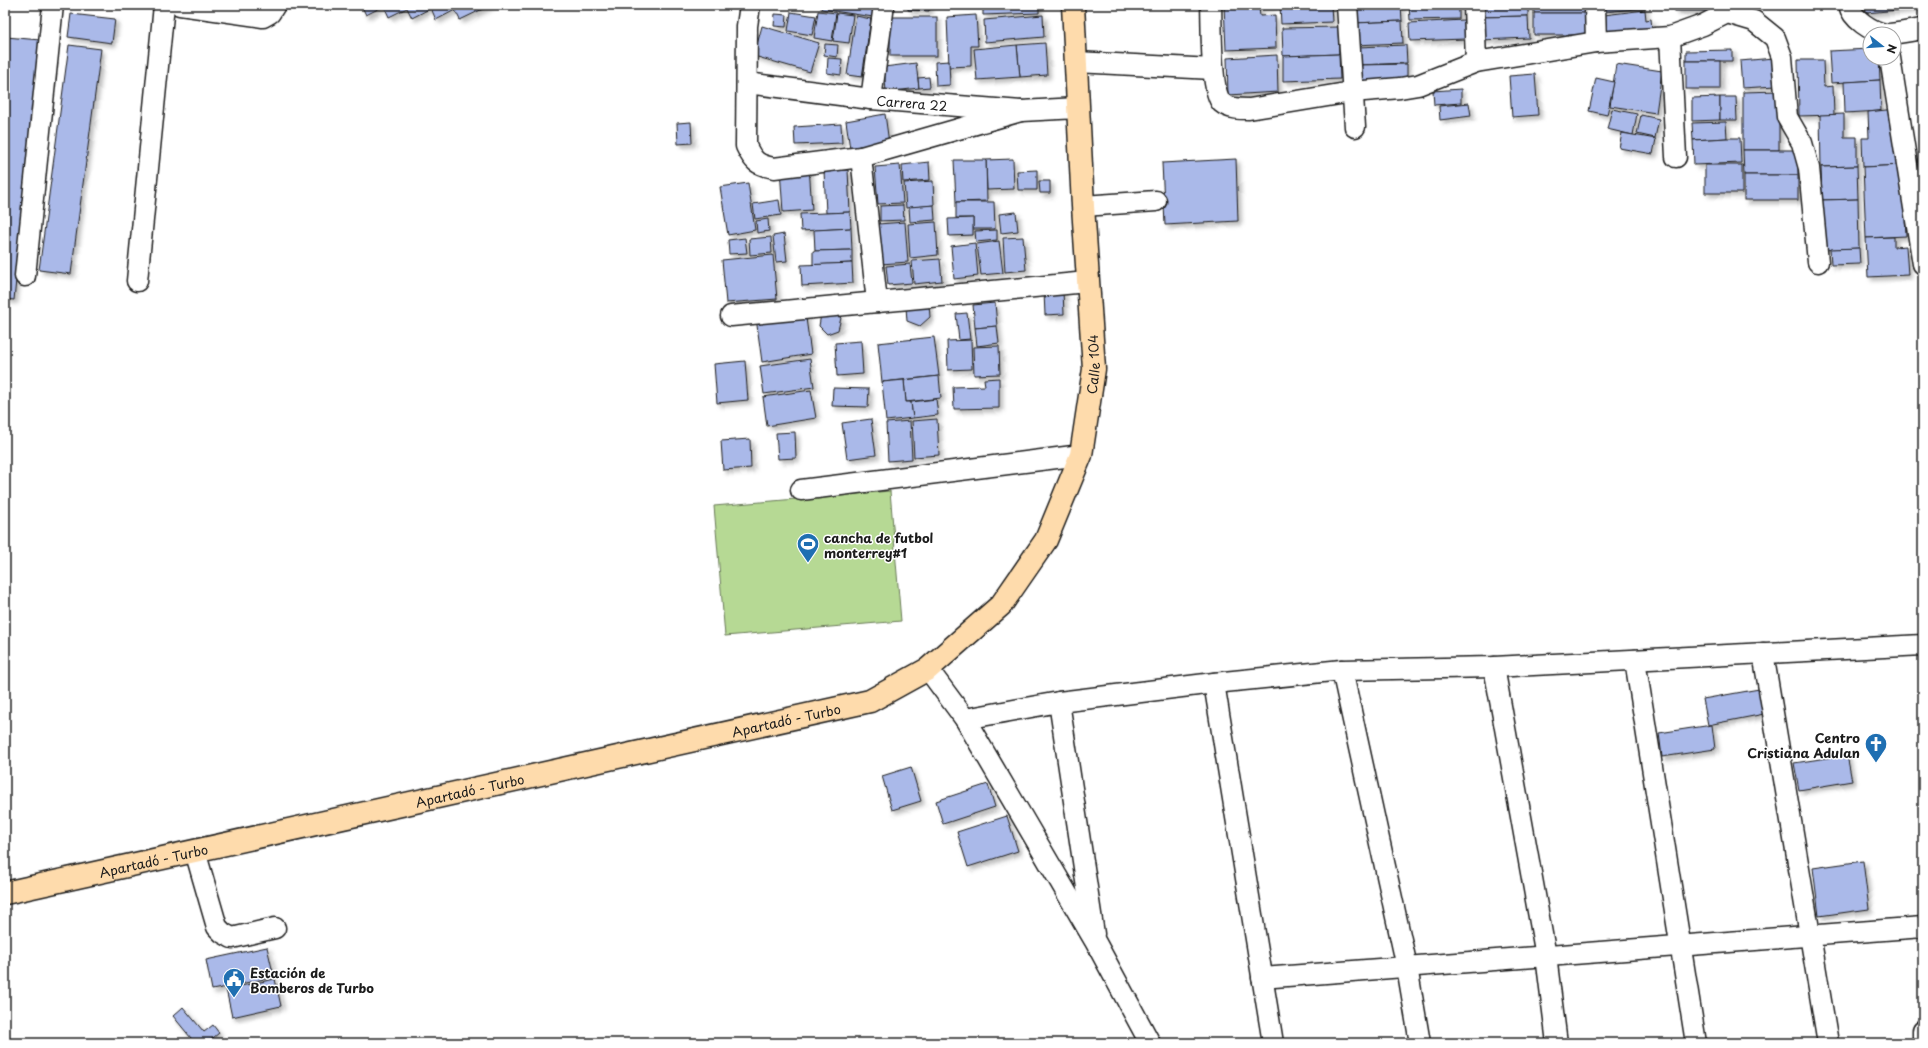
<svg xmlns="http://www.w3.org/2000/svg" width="1928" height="1048" font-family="'Playpen Sans',sans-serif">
<defs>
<filter id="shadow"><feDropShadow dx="3.5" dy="3.5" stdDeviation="2" flood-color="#0004"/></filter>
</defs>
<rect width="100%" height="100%" fill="#fff"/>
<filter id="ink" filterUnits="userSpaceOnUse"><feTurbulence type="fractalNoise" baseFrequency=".025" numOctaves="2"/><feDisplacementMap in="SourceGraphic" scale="8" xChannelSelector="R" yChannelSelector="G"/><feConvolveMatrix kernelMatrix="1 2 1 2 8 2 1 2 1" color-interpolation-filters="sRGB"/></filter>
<g filter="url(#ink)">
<path fill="#b6d994" stroke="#697a58" d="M890 491 901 621 725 636 714 506Z"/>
<g fill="#aab9e9" stroke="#1c1c1c" filter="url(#shadow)">
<path d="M361 5H491L460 20 455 10 436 20 431 8 412 18 407 8 389 17 384 6 366 15Z"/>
<path d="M822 5H875L873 17 821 9Z"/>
<path d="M908 5H930L929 11 908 10Z"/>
<path d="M983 5H1039V13L983 15Z"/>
<path d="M1224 5H1273V7L1259 8 1260 16 1275 15 1276 48 1226 50Z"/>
<path d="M1280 5H1331L1332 22 1281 24Z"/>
<path d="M1353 5H1401L1353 7Z"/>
<path d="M1401 5 1402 21 1354 23 1353 7Z"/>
<path d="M1409 5H1459V19L1410 20Z"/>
<path d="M1481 5H1528V16L1481 17Z"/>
<rect x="1534" y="5" width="53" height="8"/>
<path d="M1604 5H1646V8L1605 12Z"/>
<rect x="1675" y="5" width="42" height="6"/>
<path d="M1865 5H1920V8L1866 13Z"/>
<path d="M1645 10 1646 20 1651 19 1652 29 1606 33 1604 15Z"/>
<path d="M818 11 836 13 832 41 814 38Z"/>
<path d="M791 12 816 16 812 35 788 31Z"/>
<path d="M837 13 853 15 849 43 833 41Z"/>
<path d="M1534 13H1587L1588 35H1534Z"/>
<path d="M71 14 115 19 112 43 68 37Z"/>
<path d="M775 14 787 15 786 27 774 26Z"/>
<path d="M976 15 978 46H971V66L949 67 947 17Z"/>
<path d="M1043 15 1044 37 985 42 984 20Z"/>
<path d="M856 16 871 19 862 77 847 75Z"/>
<path d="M1528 16 1529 38 1481 40V17Z"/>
<rect x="890" y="17" width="47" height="39"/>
<path d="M1464 20 1465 39 1410 41 1409 23Z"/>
<path d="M1402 21 1403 43 1354 45V23Z"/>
<path d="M762 26 819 43 810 72 754 56Z"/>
<path d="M1338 27 1339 54 1283 56 1282 28Z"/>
<path d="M6 37 40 40 14 300 5 299V52Z"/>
<path d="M1045 43 1047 75 1020 77 1017 45Z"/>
<path d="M825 44 838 45 837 57 824 55Z"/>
<path d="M69 45 101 49 71 274 39 270Z"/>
<path d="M1017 45 1020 77 977 80 974 49Z"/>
<path d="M1406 45 1407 63 1358 65V47Z"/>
<path d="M1870 49V58H1879L1880 80 1831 83 1829 51Z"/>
<path d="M1732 50V61H1686V51Z"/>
<path d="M1339 54 1340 79 1283 81V56Z"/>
<path d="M1277 55 1278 92 1228 95 1227 58Z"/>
<path d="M828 58 842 59 841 75 827 73Z"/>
<path d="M1774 58 1776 86 1742 88 1740 61Z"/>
<path d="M1798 60H1823L1824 87 1833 86 1834 115 1799 116Z"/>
<path d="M949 61 950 85 936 86 935 62Z"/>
<rect x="1686" y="61" width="34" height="28"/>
<path d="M916 63 919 88 886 92 884 67Z"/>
<path d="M1407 64V82L1358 83V65Z"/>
<path d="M1616 64 1662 71 1656 113 1610 106Z"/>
<path d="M1535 74 1538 115 1512 117 1509 76Z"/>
<path d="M929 77 930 87 919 88 918 78Z"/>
<path d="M1596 78 1614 82 1607 115 1589 111Z"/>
<path d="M1880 80 1881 111 1845 113 1844 82Z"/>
<path d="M1461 89V103L1434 105 1433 91Z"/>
<path d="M1779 91V150H1743V92Z"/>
<path d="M1720 97V120L1692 121V98Z"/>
<path d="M1720 97H1736L1737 120H1720Z"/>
<path d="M1469 103 1471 116 1440 120 1439 106Z"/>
<path d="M1612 109 1637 114 1633 135 1607 129Z"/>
<path d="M1895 109 1903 165 1863 167 1862 138H1869L1868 112Z"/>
<path d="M885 114 889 143 850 149 846 121Z"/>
<path d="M1844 114V137H1857V166L1821 167 1820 115Z"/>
<path d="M1641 115 1659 119 1655 138 1637 134Z"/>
<path d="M691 122 692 143 678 144 677 123Z"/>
<path d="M1726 122 1727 138 1693 140 1692 123Z"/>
<path d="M841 124 842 143 795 145 794 127Z"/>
<path d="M1622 133 1656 139 1653 154 1619 148Z"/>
<path d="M1727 138H1740L1741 163 1694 165 1693 140Z"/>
<path d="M1743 150H1798V175H1744Z"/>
<path d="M1013 159 1014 189 987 190 986 160Z"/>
<path d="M1236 159 1238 221 1165 225 1162 163Z"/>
<path d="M954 160H986L987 201 956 202Z"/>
<path d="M929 162 930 180 903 182 902 165Z"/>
<path d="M900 165 903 203 878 204 875 167Z"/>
<rect x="1705" y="165" width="37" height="28"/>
<path d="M1903 165 1906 236 1866 238 1863 167Z"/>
<path d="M809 166 812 210 783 212 780 169Z"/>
<path d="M1857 166 1858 199 1822 200 1821 167Z"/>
<path d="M848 170 850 212 826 213 824 171Z"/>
<path d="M1037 170V190H1018L1017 171Z"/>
<rect x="1744" y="175" width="54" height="25"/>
<path d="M933 181 934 205 906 208 904 183Z"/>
<path d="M1039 181H1050V193H1040Z"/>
<path d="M748 183 755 230 728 235 720 187Z"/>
<path d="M1858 199 1859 248 1823 250 1822 200Z"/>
<path d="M779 200 781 215 755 219 753 204Z"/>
<path d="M956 202H994L995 229H973V218H956Z"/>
<path d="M903 205 904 220 880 221V206Z"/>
<path d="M934 205 935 220 910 222 909 207Z"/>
<path d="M850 212 851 228 801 231 800 214Z"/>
<path d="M1016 212 1018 231 1001 233 999 214Z"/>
<path d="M973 218V235L949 236 948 219Z"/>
<path d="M768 219 769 231 757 233 756 221Z"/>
<path d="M905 222 908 262 881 264 878 224Z"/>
<path d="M936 222 938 255 910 258 908 224Z"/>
<path d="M851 228 852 250 815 251 814 230Z"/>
<path d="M997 230V240L976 242 975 231Z"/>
<path d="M784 234 787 261 776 262 773 236Z"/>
<path d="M771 237 772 253 750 255 749 239Z"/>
<path d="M1023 237 1026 270 1005 272 1003 238Z"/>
<path d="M1894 237V247L1906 246 1908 275 1868 277 1866 238Z"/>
<path d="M745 238 747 253 729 254 728 240Z"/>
<path d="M999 241 1003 273 981 275 977 244Z"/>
<path d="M975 243 978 276 954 279 951 246Z"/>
<path d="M1859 248 1860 264 1831 265 1830 249Z"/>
<path d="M852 250V263L813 265V251Z"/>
<path d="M773 255 777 299 726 303 722 260Z"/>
<path d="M940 259 942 281 914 284 912 261Z"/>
<path d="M852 263 853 283 802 286 801 265Z"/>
<path d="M910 264 912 283 888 285 886 266Z"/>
<path d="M1063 291 1064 314 1045 315 1044 292Z"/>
<path d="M995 303 997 326 975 328 973 305Z"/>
<path d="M929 304 930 317 920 326 907 321 906 307Z"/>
<path d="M832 310 841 318 838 330 827 334 819 326 821 314Z"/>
<path d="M805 311 811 354 762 362 756 318Z"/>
<path d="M967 313 970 339 959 340 956 314Z"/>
<path d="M997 326 999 343 977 346 975 328Z"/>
<path d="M934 337 939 376 882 382 878 343Z"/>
<path d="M971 340 972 369 948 370 947 341Z"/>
<path d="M861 341 863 374 837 376 835 343Z"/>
<path d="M999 346 1000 374 974 375 973 347Z"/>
<path d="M810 359 814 387 764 394 760 366Z"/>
<path d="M745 361 748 400 717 403 714 364Z"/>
<path d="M939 376 941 398 906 402 904 380Z"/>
<path d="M999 378V408L954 409 953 387 985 386 984 379Z"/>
<path d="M904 380 906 402H911L913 418 886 421 882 382Z"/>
<path d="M833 388 869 389 868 407 832 406Z"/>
<path d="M811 390 816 418 767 426 763 397Z"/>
<path d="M936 399 938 415 913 418 911 402Z"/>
<path d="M871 419 876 455 847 459 842 423Z"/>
<path d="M937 419 939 455 914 457 912 421Z"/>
<path d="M910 421 912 459 888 461 886 423Z"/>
<path d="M795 432 796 458 778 459 776 433Z"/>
<path d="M750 439 751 468 723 470 721 441Z"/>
<path d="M1759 689 1764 714 1708 725 1703 699Z"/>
<path d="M1712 725 1715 749 1662 757 1659 733Z"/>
<path d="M1847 755 1852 781 1799 790 1794 763Z"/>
<path d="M911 767 921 801 892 810 882 776Z"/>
<path d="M988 784 995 807 943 824 936 801Z"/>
<path d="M1007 816 1018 851 968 867 957 832Z"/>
<path d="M1863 861 1869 909 1819 916 1813 868Z"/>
<path d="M267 947 274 977 212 990 206 960Z"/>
<path d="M275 979 281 1006 232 1017 226 989Z"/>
<path d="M183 1007 204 1032 213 1025 219 1033 207 1043H195L173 1016Z"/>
</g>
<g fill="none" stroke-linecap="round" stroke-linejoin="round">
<g stroke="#1c1c1c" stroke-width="23">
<g id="minor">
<path d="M180 5 263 17 270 13 275 5"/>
<path d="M750 5 747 26 746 146C753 161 757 165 774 168L861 157 1021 111"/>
<path d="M1211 5C1212 24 1210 91 1222 103 1229 109 1240 109 1249 109L1352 92 1400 88 1418 85 1476 62 1596 42 1670 37 1703 25 1727 13 1754 21 1775 38 1782 57 1787 117 1802 143 1809 168 1818 262"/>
<path d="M1347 5 1355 127"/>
<path d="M1474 5 1476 62"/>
<path d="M1595 5 1596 42"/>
<path d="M1849 5C1852 19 1871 31 1885 34 1894 35 1913 30 1923 29"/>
<path d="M1670 37 1676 157"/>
<path d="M1890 58 1923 264"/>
<path d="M1076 62 1213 69"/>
<path id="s1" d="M747 83 871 99 1021 111 1078 108"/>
<path d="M871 99 884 5"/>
<path d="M861 157 877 302"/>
<path d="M1083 206 1156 201"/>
<path d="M25 276 53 5"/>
<path d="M137 281 164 5"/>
<path d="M731 316 1087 282"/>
<path d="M801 490 1081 455"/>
<path d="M1763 653 1828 1043"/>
<path d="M1635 660 1696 1043"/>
<path d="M1494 667 1546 956 1557 1043"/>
<path d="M928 669 965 719 1096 943 1150 1043"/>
<path d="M1342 670 1407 967 1420 1043"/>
<path d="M1214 683 1273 1043"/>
<path d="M1059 702 1094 934"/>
<path d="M965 719 1059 702 1214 683 1342 670 1494 667 1923 645"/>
<path d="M195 851 217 927 223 933 232 938 275 928"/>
<path d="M1262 978 1923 927"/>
<path d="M1923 1043V1030"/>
</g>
</g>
<g stroke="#1c1c1c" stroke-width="25">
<g id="major">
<path id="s2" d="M5 893 870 701 928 669 1001 605 1046 540 1081 455 1094 369 1083 206 1073 5"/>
</g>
</g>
<use href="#minor" stroke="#fff" stroke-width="20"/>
<use href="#major" stroke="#fedbac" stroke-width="22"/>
</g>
</g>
<defs>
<g id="stadium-pin" transform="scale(1.15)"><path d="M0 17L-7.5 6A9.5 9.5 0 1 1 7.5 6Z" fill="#1f6fb2" stroke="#fff"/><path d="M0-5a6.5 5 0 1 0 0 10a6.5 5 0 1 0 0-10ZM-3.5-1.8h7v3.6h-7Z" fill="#fff"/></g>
<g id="church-pin" transform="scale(1.15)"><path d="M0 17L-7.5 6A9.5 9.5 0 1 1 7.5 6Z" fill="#1f6fb2" stroke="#fff"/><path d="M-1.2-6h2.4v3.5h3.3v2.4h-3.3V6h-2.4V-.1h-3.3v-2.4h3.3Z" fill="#fff"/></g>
<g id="civic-pin" transform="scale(1.15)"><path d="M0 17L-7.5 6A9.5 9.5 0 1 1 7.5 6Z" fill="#1f6fb2" stroke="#fff"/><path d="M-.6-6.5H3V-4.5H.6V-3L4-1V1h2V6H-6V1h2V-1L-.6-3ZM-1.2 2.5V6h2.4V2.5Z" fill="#fff"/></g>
</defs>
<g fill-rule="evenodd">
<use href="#stadium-pin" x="808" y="544"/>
<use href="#church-pin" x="1876" y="744"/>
<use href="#civic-pin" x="234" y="979"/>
</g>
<g text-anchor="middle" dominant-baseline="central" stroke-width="3" stroke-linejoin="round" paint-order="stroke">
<g font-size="13" fill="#1c1c1c" stroke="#fff">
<text stroke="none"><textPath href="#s1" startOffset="166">Carrera 22</textPath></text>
<text stroke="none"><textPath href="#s2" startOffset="1312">Calle 104</textPath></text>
<text stroke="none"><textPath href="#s2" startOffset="800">Apartadó - Turbo</textPath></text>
<text stroke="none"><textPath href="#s2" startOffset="476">Apartadó - Turbo</textPath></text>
<text stroke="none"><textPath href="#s2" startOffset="152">Apartadó - Turbo</textPath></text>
</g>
<g font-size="13" font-weight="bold" fill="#1c1c1c" stroke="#fff" text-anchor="start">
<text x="824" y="537">cancha de futbol<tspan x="824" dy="15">monterrey#1</tspan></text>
<text x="1860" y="737" text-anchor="end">Centro<tspan x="1860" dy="15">Cristiana Adulan</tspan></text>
<text x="250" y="972">Estación de<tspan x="250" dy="15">Bomberos de Turbo</tspan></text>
</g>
</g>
<rect width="1928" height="1048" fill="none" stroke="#fff" stroke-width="20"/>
<rect x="10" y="10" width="1908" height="1028" fill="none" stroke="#1c1c1c" stroke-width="1.5" filter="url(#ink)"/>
<g transform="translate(1882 46) rotate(107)"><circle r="19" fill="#ffffff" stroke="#a4a4a4"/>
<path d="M0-3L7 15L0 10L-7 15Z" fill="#1f6fb2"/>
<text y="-6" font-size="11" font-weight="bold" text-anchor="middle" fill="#1c1c1c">N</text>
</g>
</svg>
